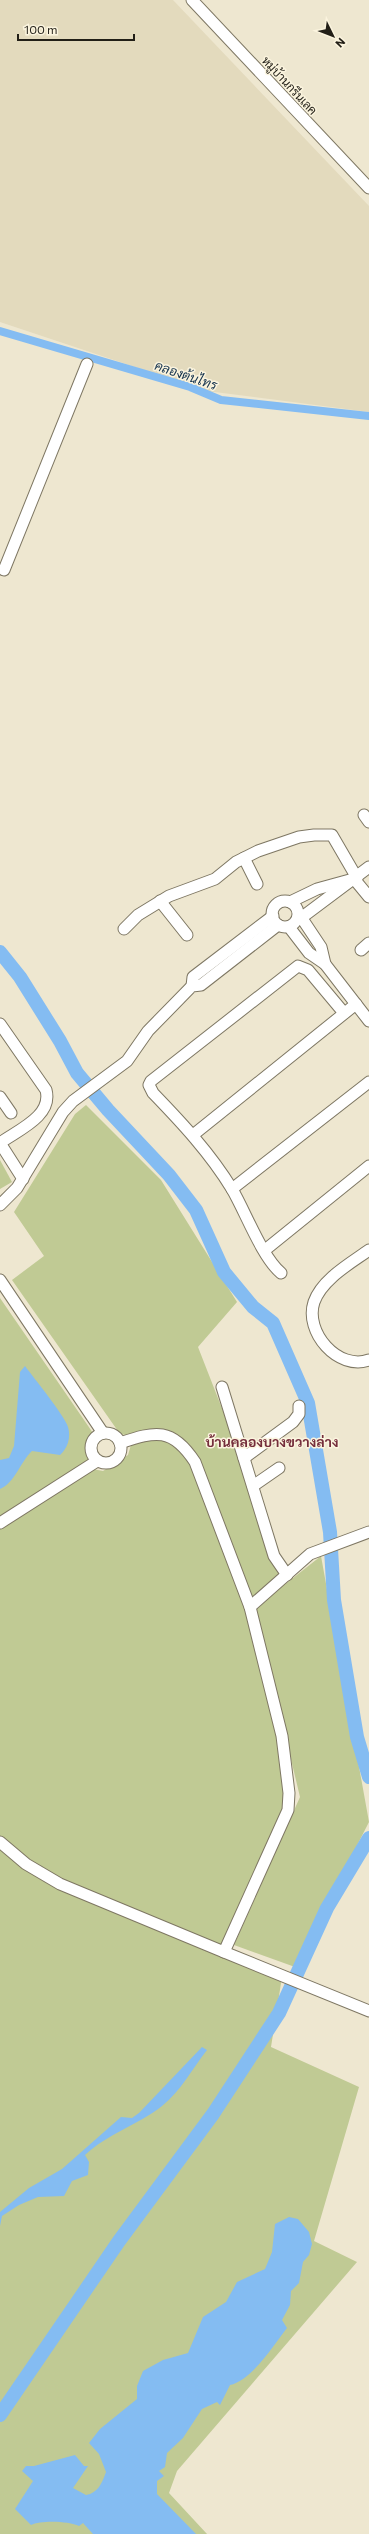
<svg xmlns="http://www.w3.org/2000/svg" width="369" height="2534" font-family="Commissioner,Sarabun,sans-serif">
<rect width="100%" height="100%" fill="#eee7d0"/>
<path fill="#e3dabd" d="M0 0H173L369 206V412L207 391 0 322Z"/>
<g fill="#c0ca94">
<path d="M86 1105 161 1180 237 1302 198 1347 287 1575 250 1607 282 1736 288 1804 225 1952 282 1977 271 2047 359 2087 314 2241 357 2262 177 2471 169 2493 207 2534H0V1298L93 1433 85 1446 89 1457 87 1468 103 1471 128 1455 133 1438 137 1437 120 1434 12 1280 44 1256 14 1212 75 1114Z"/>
<path d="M0 1160 12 1182 0 1189Z"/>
<path d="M321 1556 369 1822 295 1967 234 1945 300 1797 255 1608Z"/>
</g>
<g fill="#84bcf2">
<path d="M25 1366C33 1377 65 1416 68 1427 71 1437 68 1448 60 1455L32 1451C21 1461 14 1484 0 1489V1460L9 1458 14 1446 20 1372Z"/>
<path d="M202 2047 207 2050C192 2069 181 2091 162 2106 138 2125 107 2134 85 2155L89 2162 88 2175 72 2181 64 2196 38 2197 19 2205 2 2216 0 2226V2212L29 2188 62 2169 121 2117 132 2118 139 2113Z"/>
<path d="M289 2217 298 2219 309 2232 312 2244 309 2255 303 2262 299 2283 291 2291 290 2305 282 2320 287 2328C274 2345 251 2381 230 2385L220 2405 217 2402 202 2409 183 2438 167 2453 165 2467 159 2471 164 2476 157 2481V2494L196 2534H93L83 2523 79 2526C69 2521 41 2520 31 2525L15 2509 33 2481 22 2471 26 2466H34L75 2455 84 2466H88L73 2488 86 2495C98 2493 102 2483 106 2472L99 2454 89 2443 100 2429 137 2399V2386L143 2371 163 2360 188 2353 203 2317 226 2302 237 2282 265 2269 272 2252 275 2224Z"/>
</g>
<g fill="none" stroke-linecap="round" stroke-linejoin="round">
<path stroke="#84bcf2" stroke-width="8" d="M0 331 190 387 221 400 369 416"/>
<g stroke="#84bcf2" stroke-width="14">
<path d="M0 952 20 977 60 1041 77 1073 108 1110 169 1175 196 1210 224 1272 253 1307 273 1323 308 1403 330 1532 334 1600 357 1737 369 1777"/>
<path d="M0 2415 119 2241 213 2114 279 2013 327 1908 369 1838"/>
</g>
<g stroke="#7e7763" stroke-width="13">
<g id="minor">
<path d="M192 0 369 188"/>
<path d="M4 570 87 364"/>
<path d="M364 815 369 822"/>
<path d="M244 858 257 884"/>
<path d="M355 880 369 897"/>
<path d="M160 901 187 935"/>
<circle cx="285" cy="914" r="13"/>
<path d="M299 914 321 947 325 964"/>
<path d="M301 918 369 867"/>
<path d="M289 927 309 953 325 964 369 1021"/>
<path d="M124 929 138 915 169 896 215 879 236 862 258 851 299 837 314 835H332L357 878 317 889 290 902"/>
<path d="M361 950 369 943"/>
<path d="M192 986 193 977 273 916"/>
<path d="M0 1024 46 1090C53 1116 18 1130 0 1143"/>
<path d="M0 1097 11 1113"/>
<path d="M193 1135 356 1004"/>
<path d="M0 1143 23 1179"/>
<path d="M232 1189 369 1082"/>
<path d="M0 1205 17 1188 63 1112 73 1101 127 1061 148 1031 192 986 201 985 278 925"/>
<path d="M265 1250 369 1166"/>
<path d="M369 1250C351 1263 322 1279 314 1302 304 1332 338 1371 369 1360"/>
<path d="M281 1273C262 1257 246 1213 232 1189 210 1153 182 1123 153 1093L149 1085 151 1081 298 966 308 970 344 1013"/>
<path d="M0 1280 103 1433"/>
<path d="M222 1387 274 1556 287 1575"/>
<circle cx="106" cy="1448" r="15"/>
<path d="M244 1458 293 1422 299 1414V1406"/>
<path d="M253 1486 279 1468"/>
<path d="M0 1523 97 1461"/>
<path d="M250 1607 310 1554 369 1532"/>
<path d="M0 1842 26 1864 60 1884 224 1952 288 1810 289 1793 282 1736 250 1607 195 1462C172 1427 156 1431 120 1443"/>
<path d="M224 1952 369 2011"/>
</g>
</g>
<use href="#minor" stroke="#fff" stroke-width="11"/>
</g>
<g text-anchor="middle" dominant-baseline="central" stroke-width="3" stroke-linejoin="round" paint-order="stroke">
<g font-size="12" fill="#221f17" stroke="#fbf4de">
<text transform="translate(290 85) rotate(47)">หมู่บ้านกรีนเลค</text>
</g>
<g font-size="13" font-style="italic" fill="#14324d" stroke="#fbf4de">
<text transform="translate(186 375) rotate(19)">คลองต้นไทร</text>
</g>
<g font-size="14" font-weight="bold" fill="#752e3c" stroke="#fbf4de">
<text x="272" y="1441">บ้านคลองบางขวางล่าง</text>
</g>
</g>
<g transform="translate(333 36) rotate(133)" stroke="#fbf4de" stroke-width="3" paint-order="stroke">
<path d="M0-3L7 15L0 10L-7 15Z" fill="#221f17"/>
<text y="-6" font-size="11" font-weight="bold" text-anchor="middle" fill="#221f17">N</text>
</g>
<path d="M18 34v6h116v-6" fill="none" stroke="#221f17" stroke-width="2"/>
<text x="24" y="34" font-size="12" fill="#221f17" stroke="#fbf4de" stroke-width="3" paint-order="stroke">100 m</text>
</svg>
